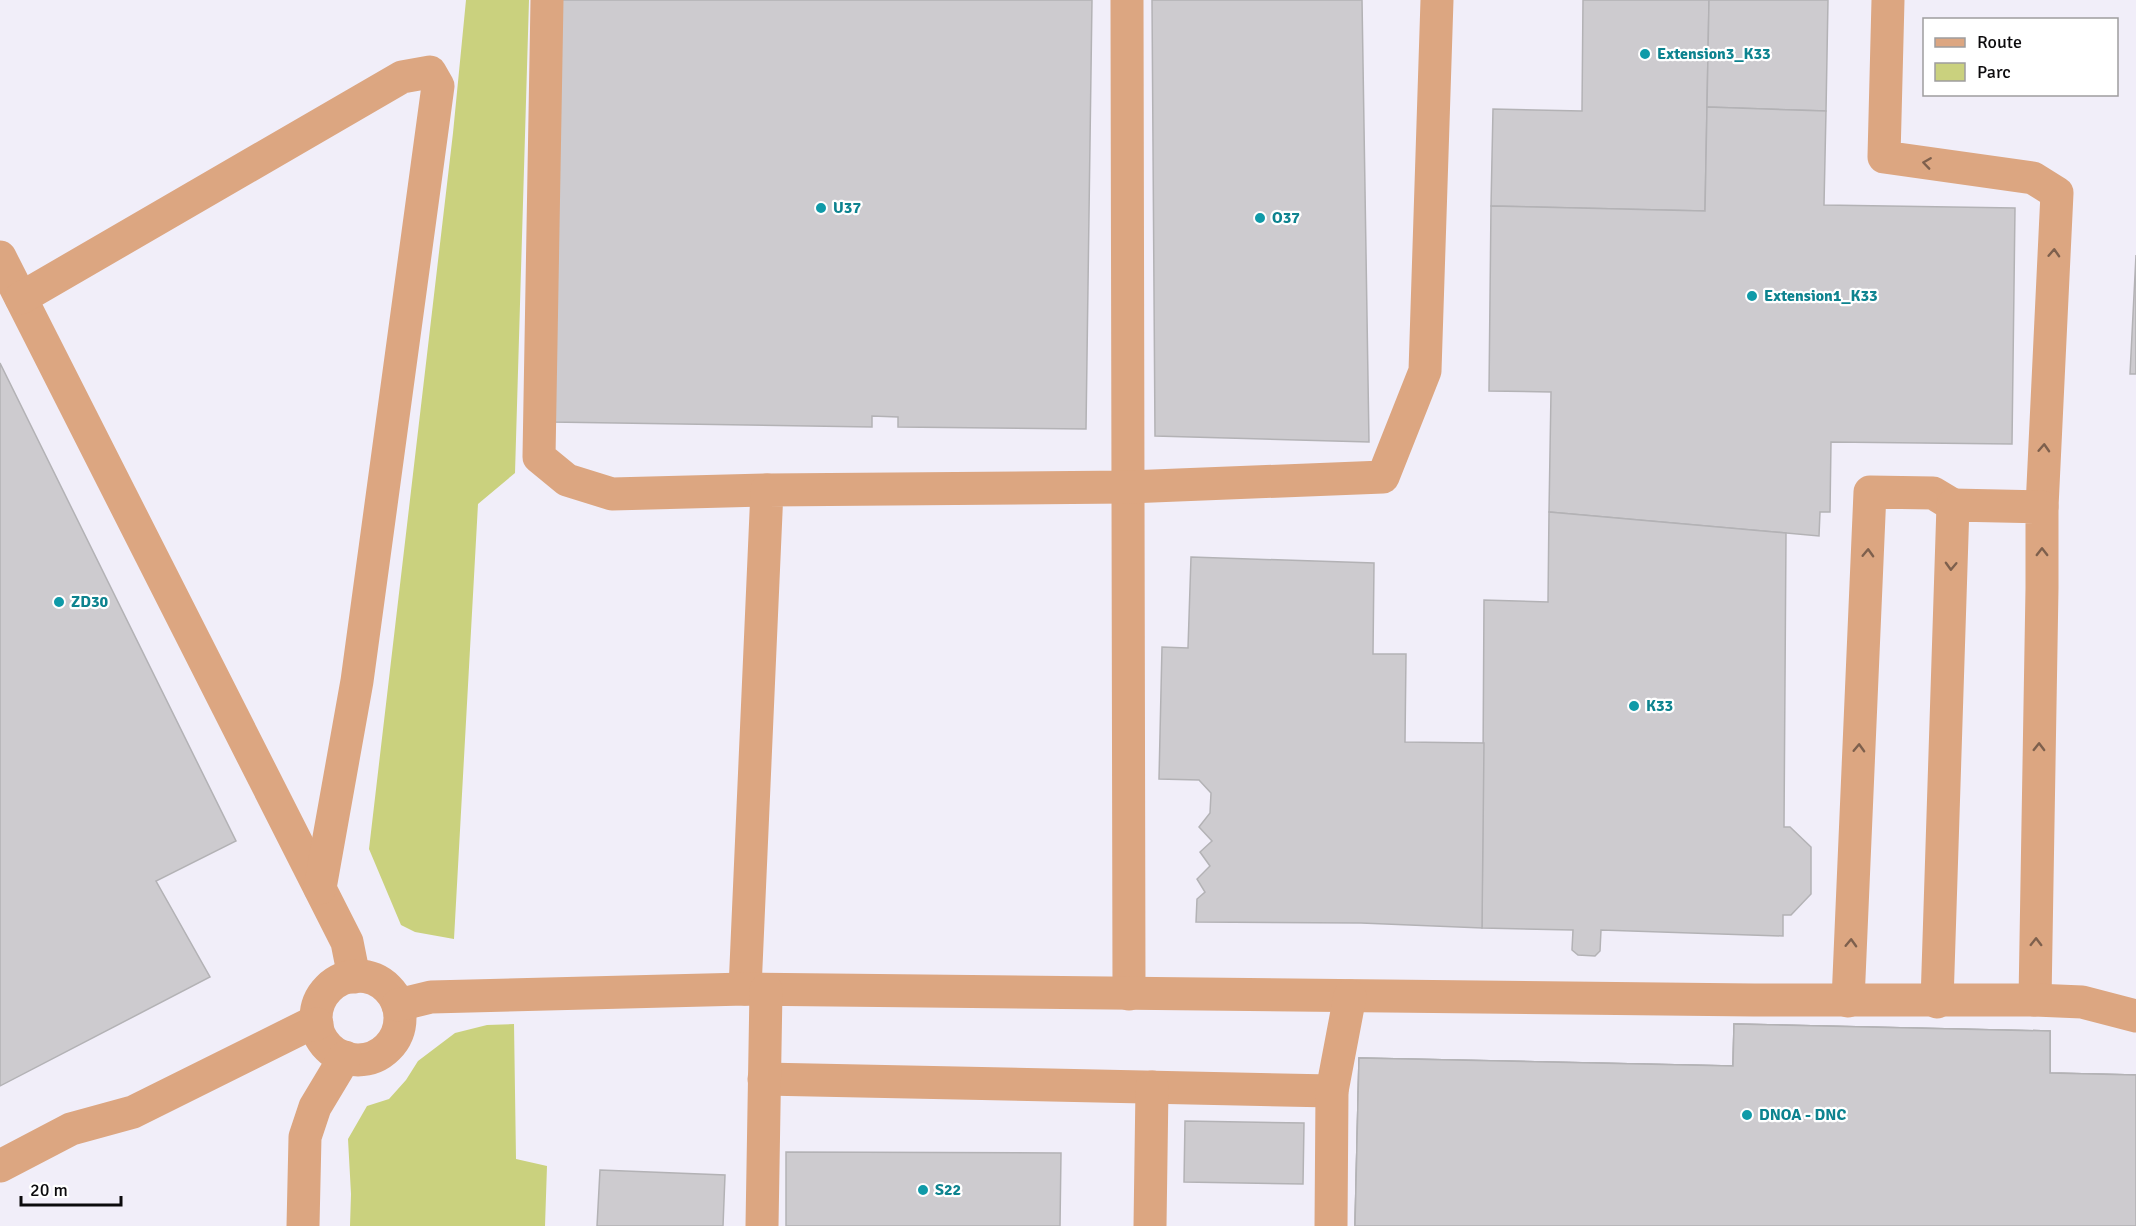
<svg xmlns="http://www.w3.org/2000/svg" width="2136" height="1226" font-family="Signika,sans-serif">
<rect width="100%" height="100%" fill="#fbfafe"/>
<path fill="#f1eef9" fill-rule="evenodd" d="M0 0H2136V1226H0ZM1924 20H2116V94H1924Z"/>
<g fill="#cad17e">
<path d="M466 0H529L515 473 478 504 454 939 415 932 401 925 369 849 453 133Z"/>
<path d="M514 1024 516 1159 547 1166 545 1226H350L351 1194 348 1139 367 1106 389 1099 406 1080 418 1061 455 1033 487 1025Z"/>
</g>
<g fill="#cdcbcf" stroke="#b3b2b5" stroke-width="1.5">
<path d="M556 0H1092L1086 429 898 427V417L872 416V427L551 422Z"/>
<path d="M1152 0H1362L1369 442 1155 436Z"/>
<path d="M1583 0H1709L1705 211 1491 206 1493 109 1582 111Z"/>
<path d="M1709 0H1828L1826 111 1707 107Z"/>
<path d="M1707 107 1826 111 1824 205 2015 208 2012 444 1831 442 1830 512H1820L1819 536 1549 512 1551 392 1489 391 1491 206 1705 211Z"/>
<path d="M2136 255V374H2130Z"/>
<path d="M0 363 236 841 156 881 210 977 0 1086Z"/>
<path d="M1549 512 1786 533 1784 827H1790L1811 847V894L1791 915H1783V936L1601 930 1600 951 1595 956 1578 955 1572 950 1573 930 1482 928 1484 600 1548 602Z"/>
<path d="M1191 557 1374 563 1373 654H1406L1405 742 1484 743 1482 928 1361 923 1196 922 1197 899 1205 892 1197 879 1210 866 1200 852 1212 841 1199 827 1210 813 1211 793 1199 780 1159 779 1162 647 1188 648Z"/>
<path d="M1734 1024 2050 1031V1073L2136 1075V1226H1355L1359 1058 1733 1066Z"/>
<path d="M1734 1024 2050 1031V1073L2136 1075V1226H1355L1359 1058 1733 1066Z"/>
<path d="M1734 1024 2050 1031V1073L2136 1075V1226H1355L1359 1058 1733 1066Z"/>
<path d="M1185 1121 1304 1123 1303 1184 1184 1182Z"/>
<path d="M786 1152 1061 1153 1060 1226H786Z"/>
<path d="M600 1170 725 1175 723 1226H597Z"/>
</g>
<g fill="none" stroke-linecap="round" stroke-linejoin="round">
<g stroke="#dca681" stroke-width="33">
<path d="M547 0 539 457 567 480 612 494 767 490"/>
<path d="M1127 0 1129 994"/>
<path d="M1888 0 1884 157 2033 178 2057 193 2042 507"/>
<path d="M0 257 347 942 354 977"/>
<path d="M21 298 402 77 430 72 438 86 357 681 320 888"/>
<circle cx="358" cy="1018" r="42"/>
<path d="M745 989 767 490 1128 487 1383 477 1425 371 1437 0"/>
<path d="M1848 1001 1870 492 1933 493 1953 505"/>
<path d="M1937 1002 1953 505 2042 507V588L2035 1000"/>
<path d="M398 1005 431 997 745 989 1754 1000H2035L2082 1002 2136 1016"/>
<path d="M764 1079 1332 1091"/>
<path d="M0 1166 71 1129 133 1112 306 1026 317 1024"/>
<path d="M303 1226 305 1137 315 1107 345 1057"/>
<path d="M762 1226 766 990"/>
<path d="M1150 1226 1152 1087"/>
<path d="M1331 1226 1332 1091 1350 996"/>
</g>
</g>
<defs><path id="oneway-chevron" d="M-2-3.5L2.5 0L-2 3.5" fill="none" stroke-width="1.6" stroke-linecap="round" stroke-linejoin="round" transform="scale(1.5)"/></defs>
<g stroke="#7e604d">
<use href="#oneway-chevron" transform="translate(1927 163) rotate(-172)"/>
<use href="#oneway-chevron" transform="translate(2054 253) rotate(-87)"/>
<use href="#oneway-chevron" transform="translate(2044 448) rotate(-87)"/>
<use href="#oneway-chevron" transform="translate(2042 552) rotate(-90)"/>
<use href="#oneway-chevron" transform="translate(1868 553) rotate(-88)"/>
<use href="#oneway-chevron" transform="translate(1951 566) rotate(92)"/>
<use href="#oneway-chevron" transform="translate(2039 747) rotate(-89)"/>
<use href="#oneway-chevron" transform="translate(1859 748) rotate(-88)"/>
<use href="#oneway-chevron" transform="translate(2036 942) rotate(-89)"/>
<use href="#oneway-chevron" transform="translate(1851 943) rotate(-88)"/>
</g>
<g fill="#0f9aa8" stroke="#fff" stroke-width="2">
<circle cx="1645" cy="54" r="6"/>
<circle cx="821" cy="208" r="6"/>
<circle cx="1260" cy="218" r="6"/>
<circle cx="1752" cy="296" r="6"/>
<circle cx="59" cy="602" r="6"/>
<circle cx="1634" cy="706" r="6"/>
<circle cx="1747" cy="1115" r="6"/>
<circle cx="923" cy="1190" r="6"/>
</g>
<g text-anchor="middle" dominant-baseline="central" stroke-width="4.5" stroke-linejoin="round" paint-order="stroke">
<g font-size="16" font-weight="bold" fill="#0d838f" stroke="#fff" text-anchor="start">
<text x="1657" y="54">Extension3_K33</text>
<text x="833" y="208">U37</text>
<text x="1272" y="218">O37</text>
<text x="1764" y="296">Extension1_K33</text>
<text x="71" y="602">ZD30</text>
<text x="1646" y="706">K33</text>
<text x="1759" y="1115">DNOA - DNC</text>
<text x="935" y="1190">S22</text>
</g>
</g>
<rect x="1923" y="18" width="195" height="78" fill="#ffffff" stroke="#9e9d9e" stroke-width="1.5"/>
<rect x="1935" y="38" width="30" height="9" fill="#dca681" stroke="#9e9d9e" stroke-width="1.5"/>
<text x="1977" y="48" font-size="18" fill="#0c0b0d">Route</text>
<rect x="1935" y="63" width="30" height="18" fill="#cad17e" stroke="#9e9d9e" stroke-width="1.5"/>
<text x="1977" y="78" font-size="18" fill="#0c0b0d">Parc</text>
<path d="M21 1196v9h100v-9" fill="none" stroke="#0c0b0d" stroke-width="3"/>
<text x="30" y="1196" font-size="18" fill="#0c0b0d" stroke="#ffffff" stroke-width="4.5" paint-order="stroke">20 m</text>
</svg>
